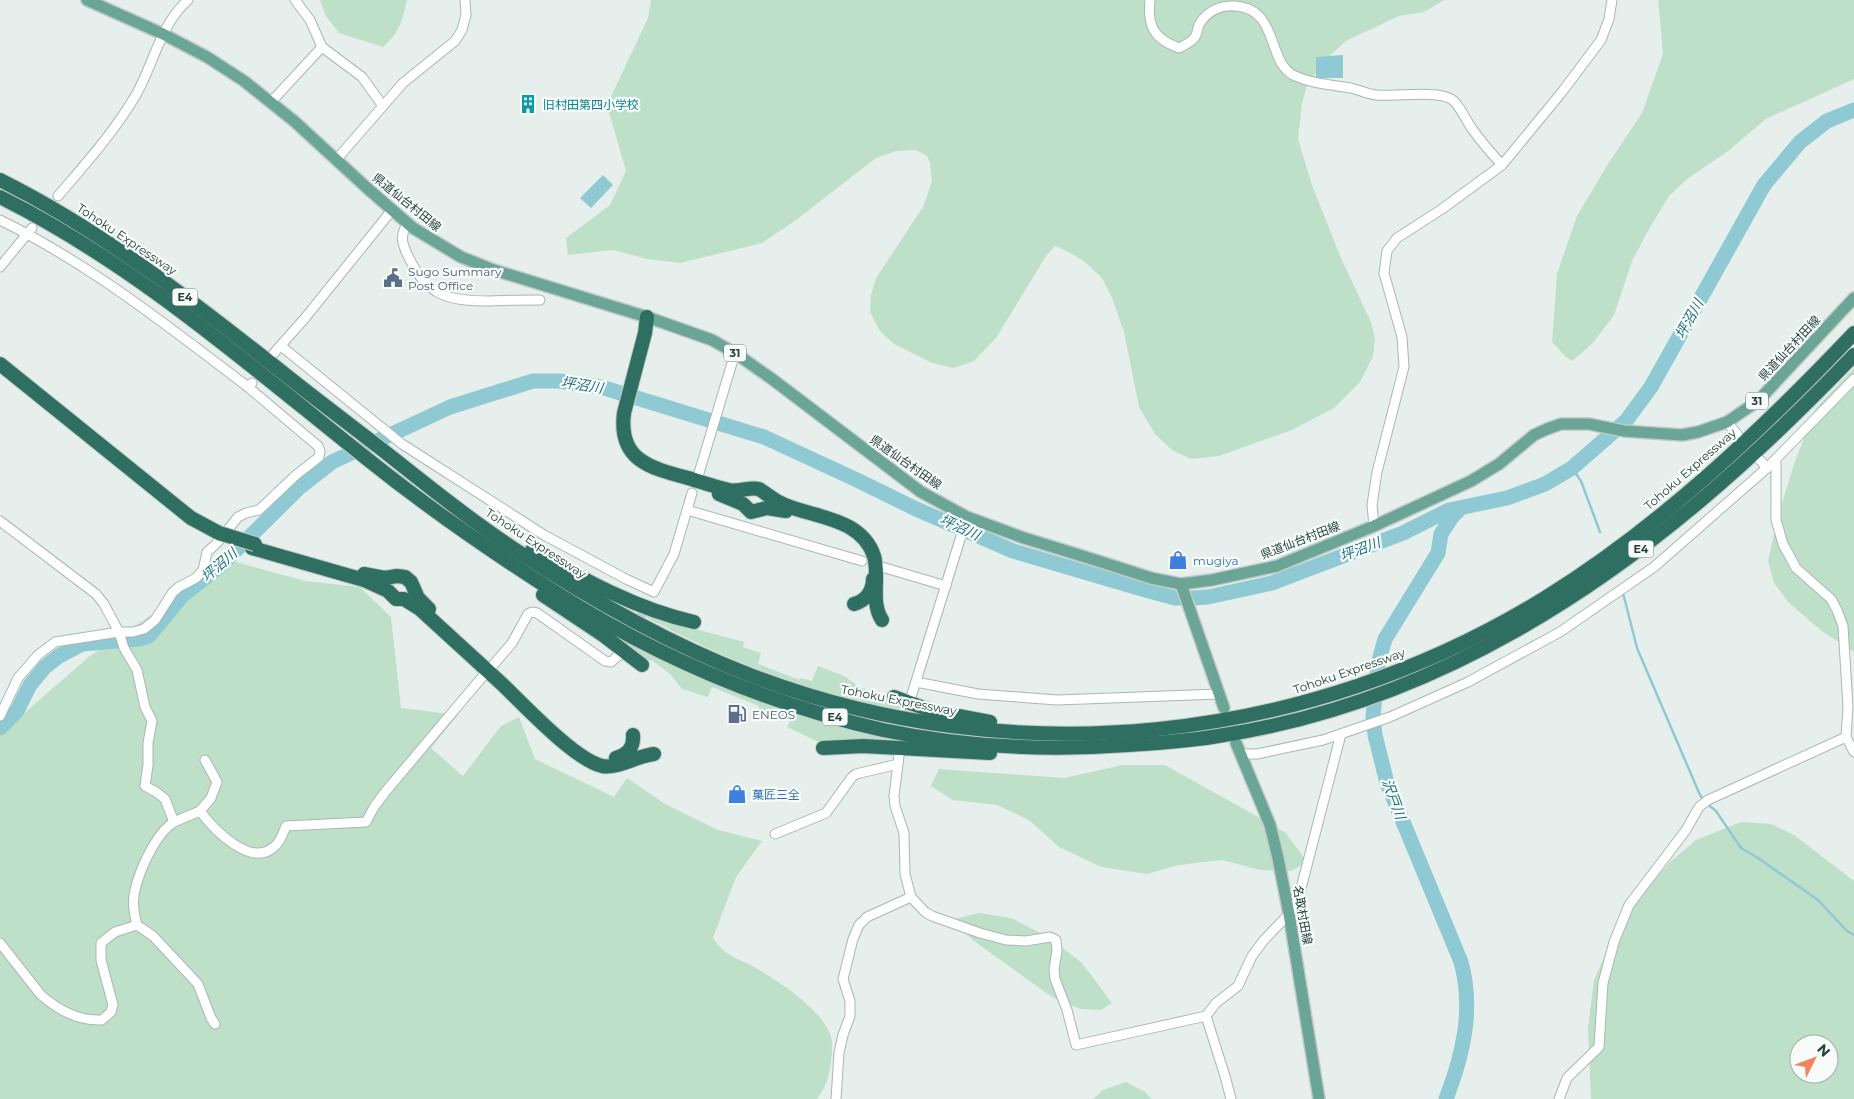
<svg xmlns="http://www.w3.org/2000/svg" width="1854" height="1099" font-family="Montserrat,'Noto Sans JP',sans-serif">
<rect width="100%" height="100%" fill="#e6efeb"/>
<g fill="#bfe0c8" fill-rule="evenodd">
<path d="M320 0H407C402 21 400 32 383 47L339 33 326 16Z"/>
<path d="M651 0H1444L1424 12 1399 16 1346 41 1326 59 1307 86 1302 103 1298 139 1312 185 1341 258 1371 322 1375 339 1373 356 1360 382 1334 408 1292 430 1219 456 1191 459 1172 450 1155 434 1139 407 1124 332 1112 298 1102 278 1085 262 1067 251 1055 246 1046 256 996 338 974 361 954 368 932 363 894 344 880 331 870 312 871 295 876 278 923 207 932 182 930 163 927 156 916 150 896 151 876 158 796 220 762 243 680 263 647 259 613 250 568 255 566 238 610 205 626 171 607 105 648 18Z"/>
<path d="M1658 0H1854V79L1766 119 1728 151 1687 179 1669 196 1649 229 1632 261 1614 315 1592 344 1572 361 1565 356 1552 342 1557 274 1577 216 1608 164 1642 113 1663 54Z"/>
<path d="M1854 368V652L1823 632 1789 603 1774 583 1768 561 1778 516 1794 464 1816 408Z"/>
<path d="M232 561 305 581 360 587 391 617 401 708 458 715 431 748 463 776 501 726 519 717 535 759 614 797 627 778 665 804 718 830 762 841 736 877 713 938C728 960 739 957 759 970 781 982 824 1012 831 1037 834 1048 830 1076 825 1086 823 1091 819 1095 817 1099H0V734L90 656Z"/>
<path d="M623 605 681 625 744 642 743 647 761 653 758 664 800 680 801 678 812 681 818 666 844 676 861 688 872 691 917 712C889 707 861 703 834 696 760 674 691 642 623 605Z"/>
<path d="M603 628 848 727 909 743 823 744 787 727 790 721 772 713 769 719 757 713 759 706 712 687 708 697 682 689 670 674 652 660 645 661Z"/>
<path d="M1122 765H1165L1285 832 1307 862 1291 871 1260 870 1222 860 1179 865 1147 874 1101 867 1059 847 1029 820 997 805 953 800 931 786 939 769 1065 778Z"/>
<path d="M1741 822 1771 824 1794 835 1854 881V1099H1591L1588 1028 1594 980 1613 938 1643 893 1669 863 1696 840ZM1799 1044H1829V1074H1799Z"/>
<path d="M979 913 1011 918 1050 938 1082 963 1112 1003 1101 1010 1080 1009 1052 997 974 941 959 928 954 919Z"/>
<path d="M1126 1082 1145 1092 1152 1099H1093L1103 1090Z"/>
</g>
<g fill="#8ec9d4">
<path d="M1343 55V78H1316V57Z"/>
<path d="M603 175 613 185 591 208 580 198Z"/>
</g>
<g fill="none" stroke-linecap="round" stroke-linejoin="round">
<g stroke="#8ec9d4" stroke-width="2.5">
<path d="M1572 468 1581 481 1600 532"/>
<path d="M1623 593 1637 648 1700 795 1706 803 1716 811 1741 848 1758 858 1818 900 1847 931 1854 935"/>
</g>
<g stroke="#8ec9d4" stroke-width="15">
<path d="M0 728 17 711 30 685 45 667 59 656 82 644 139 639 149 636 182 596 220 566 300 487 332 462 450 407 533 381H559L601 387 764 437 857 480 914 508 1013 551 1142 589 1175 598H1193L1208 597 1272 583 1403 533 1449 510 1507 498 1545 484 1572 468 1626 421 1651 387 1764 185 1800 142 1827 121 1854 110"/>
<path d="M1446 1099C1463 1055 1474 1009 1461 962L1387 783 1375 735 1373 717 1378 664 1385 639 1438 553 1441 534 1452 517 1461 508"/>
</g>
<g stroke="#bfccc8" stroke-width="9" stroke-dasharray="9 4.5" stroke-linecap="butt">
<path d="M621 653 648 603"/>
<path d="M902 739 911 698"/>
</g>
<g stroke="#a8b8b2" stroke-width="11">
<g id="minor">
<path d="M295 0 310 20 322 47 362 77 383 106"/>
<path d="M1150 0C1147 26 1154 39 1179 48 1184 45 1192 42 1195 37 1198 33 1197 27 1200 23 1208 11 1221 5 1235 6 1280 9 1266 63 1295 76 1313 84 1332 85 1351 88 1359 90 1367 94 1376 95 1395 97 1436 90 1451 99 1459 103 1467 123 1473 130 1482 143 1492 154 1502 165"/>
<path d="M271 102 322 47"/>
<path d="M336 160 403 83 455 41 462 30 466 15 465 0"/>
<path d="M58 196C86 163 116 130 137 93 154 62 161 24 188 0"/>
<path d="M0 220C90 264 169 327 248 387"/>
<path d="M408 223C399 236 402 244 409 258 428 297 449 301 490 301 506 300 523 300 540 300"/>
<path d="M0 267 32 228"/>
<path d="M281 346 402 444 544 535 626 579 654 592 674 554 692 493"/>
<path d="M274 353 305 318 392 210"/>
<path d="M1727 422 1737 434"/>
<path d="M1776 459V520L1783 544 1796 568 1831 599 1837 610 1843 626 1848 707 1846 737 1854 752"/>
<path d="M1760 460 1767 468"/>
<path d="M699 473 735 353"/>
<path d="M687 510 862 561"/>
<path d="M0 521 96 594 104 604 119 632 124 648 137 670 145 707 152 721 148 743V765L145 786 156 792 165 799 174 822C156 833 140 869 135 890 132 901 134 914 137 925L153 936 198 984 211 1018 215 1024"/>
<path d="M1374 526 1372 505 1377 472 1404 367 1402 337 1384 273 1387 251 1397 238 1442 209 1502 165 1562 92 1601 40 1609 19 1612 0"/>
<path d="M882 567 946 586"/>
<path d="M494 664 512 643 528 614 532 612 537 613 605 661 611 662 619 655"/>
<path d="M916 682 978 694 1057 700 1219 694"/>
<path d="M912 694 967 517"/>
<path d="M0 716 18 678 38 655 55 642 119 632H133L144 629 155 620 173 592 179 587 196 578 203 570 207 552 217 543 238 517 246 513 259 510 296 475 319 457 320 451 318 446 248 387 252 383"/>
<path d="M1241 754H1257L1323 740 1390 717 1468 682 1560 632 1654 567 1767 468 1854 379"/>
<path d="M899 756 894 796 895 806 904 833 905 874 911 897 925 912 932 916 980 933 1006 940 1026 941 1050 937 1056 940 1057 951 1054 969 1055 979 1067 1010 1076 1045 1206 1016 1216 1003 1238 986 1252 956 1264 940 1289 914 1298 900 1341 734"/>
<path d="M200 811 211 798 217 782 205 760"/>
<path d="M174 822 200 811C214 830 252 869 275 846 281 841 283 833 286 826L366 822 374 807 386 791 483 676"/>
<path d="M775 834 826 813 852 777 856 774 898 764"/>
<path d="M0 943 41 995C58 1010 78 1021 102 1020L111 1012 113 1005 101 960V943L115 932 137 925"/>
<path d="M1206 1016 1225 1076 1231 1099"/>
<path d="M836 1099 839 1053 843 1035 850 1016V1001L843 979 853 939 859 925 867 917 911 897"/>
<path d="M1559 1099 1567 1078 1599 1047 1603 983 1614 942 1629 905 1686 830 1699 807 1708 800 1846 737"/>
</g>
</g>
<g stroke="#c2cac8" stroke-width="14">
<g id="major">
<path d="M87 0 163 34 207 57 244 81 294 121 367 188 413 228 461 257 494 270 647 317 712 340 735 353 772 379 921 492 967 517 1024 538 1092 559 1151 578 1181 584 1212 580 1277 566 1374 526 1471 481 1499 464 1534 435 1547 429 1561 424H1589L1624 431 1682 435 1698 432 1727 422 1758 401 1854 298"/>
<path d="M1181 584 1224 708"/>
<path d="M1236 743 1270 825 1278 858 1289 914 1319 1099"/>
</g>
</g>
<g stroke="#c2cac8" stroke-width="16">
<g id="highway">
<path d="M0 180C106 233 199 306 292 380 326 407 360 432 394 459 433 490 472 521 514 549 588 598 667 643 750 675 1012 776 1308 744 1545 598 1661 526 1761 431 1854 333"/>
<path d="M0 197C135 264 249 365 366 458 427 507 492 552 558 594 658 657 768 704 883 730 963 747 1046 751 1128 745 1160 743 1192 741 1224 735 1326 719 1425 682 1515 631 1643 559 1752 461 1854 355"/>
<path d="M647 317 645 333 624 413C618 460 650 468 688 478 701 482 715 487 729 490 739 492 749 487 759 489 769 495 772 500 785 505 816 518 861 518 874 556 880 576 870 602 882 620"/>
<path d="M0 364 191 518 219 533"/>
<path d="M719 494 743 504 751 512 767 508 786 511"/>
<path d="M252 548 364 580 388 591 396 599H404L420 609C447 634 475 659 502 684 524 705 575 760 602 766 618 769 636 756 654 754"/>
<path d="M532 550C584 580 636 609 694 622"/>
<path d="M364 574 385 578 397 576 405 577 411 582 418 598 429 609"/>
<path d="M543 595 603 635 642 665"/>
<path d="M854 604C865 601 873 592 873 579"/>
<path d="M894 697 932 711 990 722"/>
<path d="M823 748 863 746 990 753"/>
<path d="M616 758C628 754 634 748 633 735"/>
</g>
</g>
<use href="#minor" stroke="#fff" stroke-width="9"/>
<use href="#major" stroke="#6aa596" stroke-width="11"/>
<use href="#highway" stroke="#2f6f62" stroke-width="14"/>
<g stroke="#c2cac8" stroke-width="16" stroke-linecap="butt">
<path id="highway-bridge" d="M219 533 255 544"/>
</g>
<use href="#highway-bridge" stroke="#2f6f62" stroke-width="14"/>
</g>
<defs>
<g id="building-bare" transform="scale(1.5)"><path d="M-4-6H4V6H1V3H-1V6H-4ZM-2.5-4.3h1.7v1.8h-1.7ZM.8-4.3h1.7v1.8H.8ZM-2.5-1h1.7V.8h-1.7ZM.8-1h1.7V.8H.8Z" fill="#0f9aa8" stroke="#f7fbf9" stroke-width="2.5" paint-order="stroke"/></g>
<g id="civic-bare" transform="scale(1.5)"><path d="M-.6-6.5H3V-4.5H.6V-3L4-1V1h2V6H-6V1h2V-1L-.6-3ZM-1.2 2.5V6h2.4V2.5Z" fill="#5c6f8a" stroke="#f7fbf9" stroke-width="2.5" paint-order="stroke"/></g>
<g id="shop-bare" transform="scale(1.5)"><path d="M-5-2.5h2.3a2.7 3.5 0 0 1 5.4 0H5L5.5 6h-11ZM-1.5-2.5h3a1.5 2.3 0 0 0-3 0Z" fill="#3f7fe0" stroke="#f7fbf9" stroke-width="2.5" paint-order="stroke"/></g>
<g id="fuel-bare" transform="scale(1.5)"><path d="M-5.5-6h7V0h2V4h1.3V-2.5L3-4.5l.8-.8L6-3V5H2.5V1h-1V6h-7ZM-4.2-4.7v3.2H.2V-4.7Z" fill="#5c6f8a" stroke="#f7fbf9" stroke-width="2.5" paint-order="stroke"/></g>
</defs>
<g fill-rule="evenodd">
<use href="#building-bare" x="528" y="104"/>
<use href="#civic-bare" x="393" y="278"/>
<use href="#shop-bare" x="1178" y="560"/>
<use href="#fuel-bare" x="737" y="714"/>
<use href="#shop-bare" x="737" y="794"/>
</g>
<g text-anchor="middle" dominant-baseline="central" stroke-width="4.5" stroke-linejoin="round" paint-order="stroke">
<g fill="#f7fbf9" stroke="#637a73" stroke-width="1">
<rect x="172.5" y="288.5" width="25" height="17" rx="4"/>
<rect x="724" y="344.5" width="22" height="17" rx="4"/>
<rect x="1746" y="392.5" width="22" height="17" rx="4"/>
<rect x="1628.5" y="540.5" width="25" height="17" rx="4"/>
<rect x="822.5" y="708.5" width="25" height="17" rx="4"/>
</g>
<g font-size="11" font-weight="bold" fill="#24423a">
<text x="185" y="297">E4</text>
<text x="735" y="353">31</text>
<text x="1757" y="401">31</text>
<text x="1641" y="549">E4</text>
<text x="835" y="717">E4</text>
</g>
<g font-size="12" fill="#0d838f" stroke="#f7fbf9" text-anchor="start">
<text x="543" y="104">旧村田第四小学校</text>
</g>
<g font-size="12" fill="#24423a" stroke="#f7fbf9">
<text transform="translate(407 202) rotate(39)">県道仙台村田線</text>
<text transform="translate(127 239) rotate(34)">Tohoku Expressway</text>
<text transform="translate(1789 348) rotate(-47)">県道仙台村田線</text>
<text transform="translate(906 462) rotate(35)">県道仙台村田線</text>
<text transform="translate(1690 469) rotate(-41)">Tohoku Expressway</text>
<text transform="translate(1300 540) rotate(-21)">県道仙台村田線</text>
<text transform="translate(536 543) rotate(33)">Tohoku Expressway</text>
<text transform="translate(1349 671) rotate(-19)">Tohoku Expressway</text>
<text transform="translate(899 700) rotate(11)">Tohoku Expressway</text>
<text transform="translate(1303 915) rotate(80)">名取村田線</text>
</g>
<g font-size="12" fill="#4e5e75" stroke="#f7fbf9" text-anchor="start">
<text x="408" y="271">Sugo Summary<tspan x="408" dy="14">Post Office</tspan></text>
<text x="752" y="714">ENEOS</text>
</g>
<g font-size="12" fill="#366cbe" stroke="#f7fbf9" text-anchor="start">
<text x="1193" y="560">mugiya</text>
<text x="752" y="794">菓匠三全</text>
</g>
<g font-size="14" font-style="italic" fill="#1c6f80" stroke="#f7fbf9">
<text transform="translate(1689 319) rotate(-61)">坪沼川</text>
<text transform="translate(582 385) rotate(9)">坪沼川</text>
<text transform="translate(960 527) rotate(25)">坪沼川</text>
<text transform="translate(1360 549) rotate(-21)">坪沼川</text>
<text transform="translate(219 565) rotate(-41)">坪沼川</text>
<text transform="translate(1394 799) rotate(70)">沢戸川</text>
</g>
</g>
<g transform="translate(1814 1059) rotate(48)"><circle r="24" fill="#f7fbf9" stroke="#a3b1ad"/>
<path d="M0-4L9 19L0 12L-9 19Z" fill="#f4845f"/>
<text y="-8" font-size="14" font-weight="bold" text-anchor="middle" fill="#24423a">N</text>
</g>
</svg>
